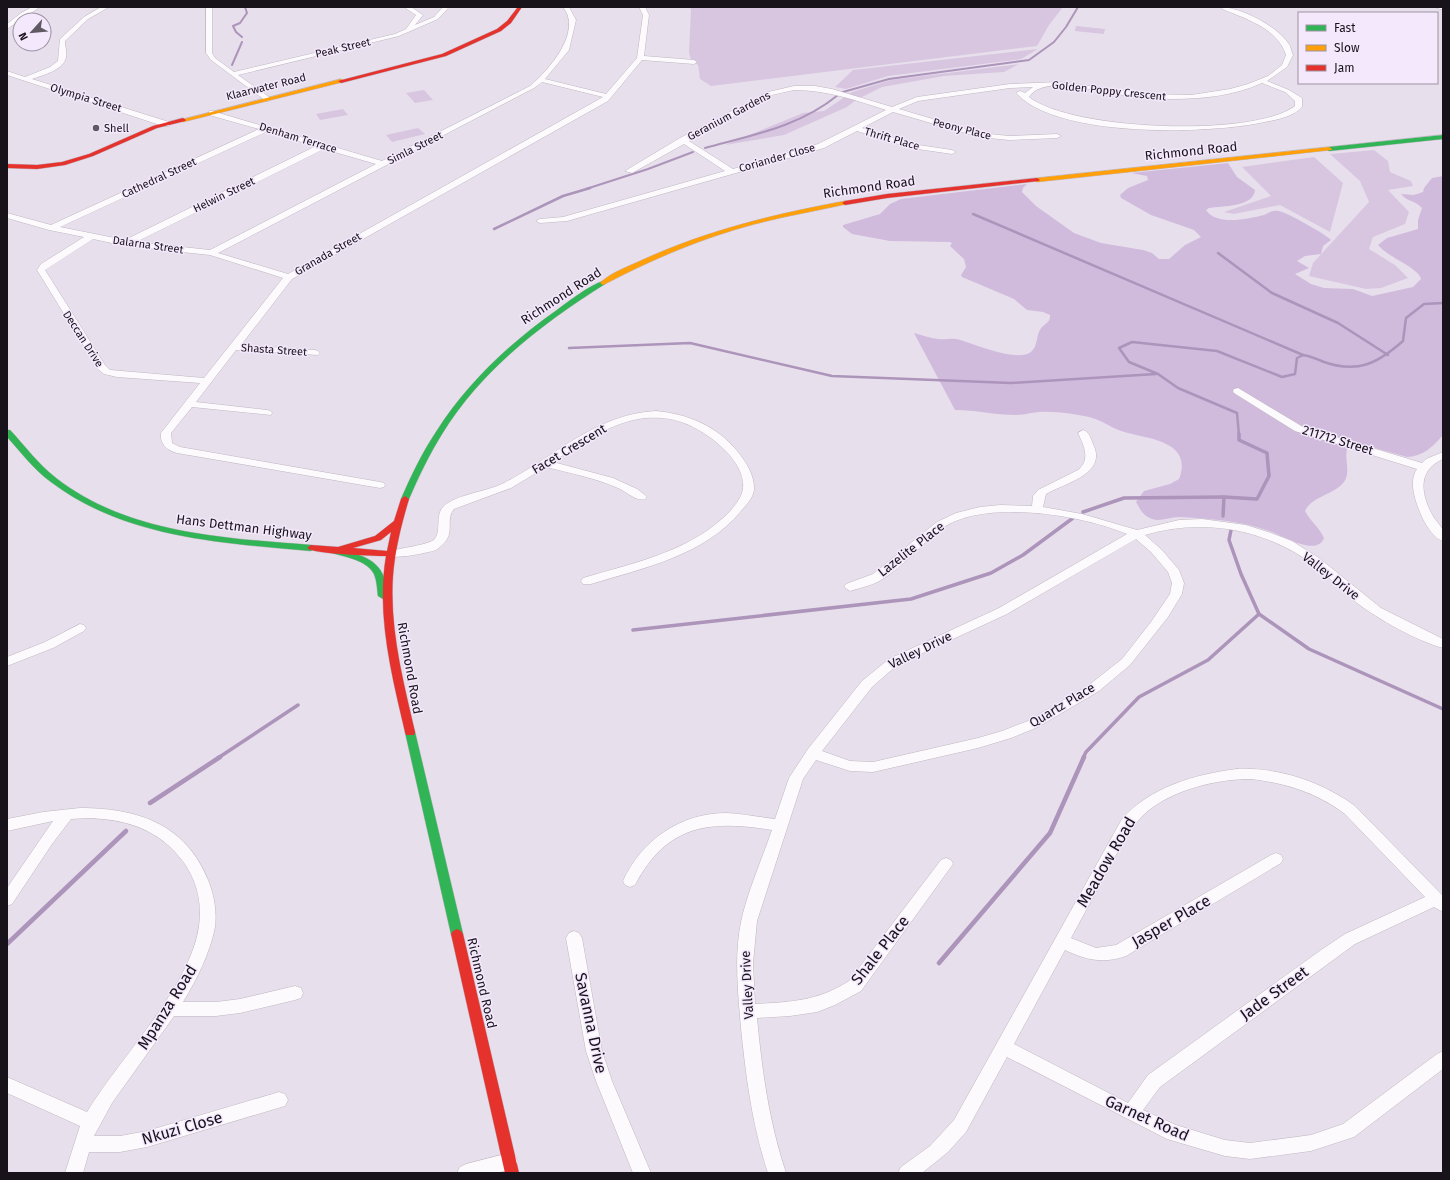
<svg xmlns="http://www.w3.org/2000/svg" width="1450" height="1180" font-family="'Fira Sans',sans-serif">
<rect width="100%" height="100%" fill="#e8dfec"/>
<g fill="#d8c6e1">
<path d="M688 7H1063L1049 25 1037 46 711 86 700 79 698 65 691 60 689 52 691 9Z"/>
<path d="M1076 26 1105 29 1104 34 1075 31Z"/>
<path d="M1038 49 1021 59 888 76 846 89 835 87 853 70Z"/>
<path d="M1019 64 1004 72 944 76 882 87 856 100 847 107 784 135 725 145 803 113 824 111 852 92 891 80Z"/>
<path d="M424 90 433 100 415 103 406 93Z"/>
<path d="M343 109 348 115 320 120 316 114Z"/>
<path d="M418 128 425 134 392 142 386 135Z"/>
<path d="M1374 150 1388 161 1390 172 1411 181 1413 186 1388 190 1409 212 1405 224 1373 237 1369 249 1395 265 1408 278 1381 288 1366 289 1309 276 1313 263 1369 202 1360 181 1330 154Z"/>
<path d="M1314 157 1343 183 1330 232 1280 205 1234 214 1224 212 1271 196 1242 167Z"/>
</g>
<path fill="#d0bbdd" d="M1228 163 1237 177 1255 190C1254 207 1222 206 1209 208L1206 210C1216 226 1248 219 1264 215 1269 213 1272 210 1278 211 1285 211 1327 235 1331 240L1323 246 1321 254 1305 256 1297 261 1309 268 1295 274 1311 284 1324 288 1353 289 1372 296 1413 287 1421 279C1418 267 1387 257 1378 245L1387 238 1418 229V220L1422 208C1416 201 1406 201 1401 194L1414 195 1423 192 1424 188 1432 178 1443 176V435C1434 446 1422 457 1407 457L1364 445 1358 444 1349 445C1342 456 1352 471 1344 482 1334 495 1312 496 1305 511 1310 521 1320 528 1324 538 1317 557 1283 536 1272 532 1264 529 1256 527 1249 525 1226 520 1202 518 1179 517 1170 517 1160 522 1152 519 1143 516 1140 509 1136 502L1144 491 1170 484 1179 479C1193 443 1152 439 1128 433 1114 430 1102 420 1089 417 1070 413 1049 410 1031 413 1026 414 1021 415 1016 415 995 415 975 410 955 410L914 333C922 335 930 338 938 339 944 340 950 338 957 339 972 343 1017 363 1031 352 1038 346 1036 336 1040 330 1043 324 1051 323 1050 315L1043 312 1027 310 1014 299 962 277 961 275 966 267 964 259 950 246 952 243 950 242 890 241 852 234 843 227V225L880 214 890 204 901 199 1027 184 1023 188 1022 192 1036 206 1074 233 1101 243 1143 250 1152 253 1159 259H1169L1185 245 1201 237 1194 230 1151 215 1121 198 1120 195 1128 188 1148 180 1147 176 1131 173Z"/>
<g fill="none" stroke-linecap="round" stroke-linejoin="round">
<g stroke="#ac94ba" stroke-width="2">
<path d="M242 37 236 32 233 26 240 23 247 13 245 7"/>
<path d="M232 65 242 42"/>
<path d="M843 92 889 79 1029 60 1054 42 1066 27 1078 7"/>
<path d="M705 148C752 135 799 127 838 95"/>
<path d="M586 189 648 169 693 152"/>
</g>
<g stroke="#ac94ba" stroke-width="2.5">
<path d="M973 214 1303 355"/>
<path d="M494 229 563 196 590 188"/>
<path d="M1218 253 1272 293 1338 323 1388 355"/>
<path d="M569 348 690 343 832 376 1011 383 1156 374"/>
<path d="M1239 435 1237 413 1178 388 1158 374 1129 362 1119 348 1132 342 1217 351 1282 377 1295 374 1297 358 1303 355C1310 356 1317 359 1324 362 1358 374 1378 363 1403 341L1406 318 1424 304 1443 303"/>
</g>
<g stroke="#ac94ba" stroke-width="3.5">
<path d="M1083 512 1124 498 1224 497"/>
<path d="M1223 516 1224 497 1257 499 1269 476 1267 453 1239 440V434"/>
<path d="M1231 530 1229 540 1241 574 1259 614 1309 649 1443 709"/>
<path d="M633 630 911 599 991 573 1023 555 1073 518"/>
<path d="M218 758 298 705"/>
<path d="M1083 758 1086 752 1139 697 1208 660 1259 614"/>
</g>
<g stroke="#ac94ba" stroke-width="4.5">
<path d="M150 803 220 757"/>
<path d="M7 944 126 831"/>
<path d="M939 963 1050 833 1084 757"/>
</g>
<g stroke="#beb7c1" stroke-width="1">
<g id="street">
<path d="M32 7H40L7 29V24L21 13Z"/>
<path d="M101 7H109L88 19 65 41C65 46 67 52 66 57 64 70 43 75 32 79L169 122V126H163L7 75V71L25 77 50 67 58 61 60 39 84 17Z"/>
<path d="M206 7H212V53L215 58 234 72 395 34 406 29 416 15 404 7H411L423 15 415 25 434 17 443 7H449L438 19 399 36 238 75 269 97V101H266L211 60 206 53Z"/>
<path d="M563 7H569L576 20 569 50 545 79 606 94 637 58 643 15 639 7H645L649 15 644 56 694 60 697 62 694 64 642 60 608 101 292 279 241 345 315 350 318 351 320 353 318 355 236 350 196 402 267 410 271 411 272 413 271 415 192 407 171 433 172 443 180 447 380 482 384 483 385 485 384 487 380 488 177 453C166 450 160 444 161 433L200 383 117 377 104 374 98 369 37 270 41 264 84 237 49 230 7 218V213L51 225 259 129 209 115V111H212L382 161 530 86C549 70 583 31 563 7ZM542 82 603 97 288 274 218 253 534 88ZM266 132 316 146 125 240 60 227ZM324 149 376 164 210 250 136 242ZM93 239 126 246 210 255 283 278 204 378 110 370 105 365 45 270Z"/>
<path d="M1220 7C1240 7 1277 26 1288 43 1291 46 1291 51 1293 55L1287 67 1267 81 1289 90 1302 98V107C1292 118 1274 120 1260 123 1204 134 1057 138 1016 93L1020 91 1025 93 1033 87 1010 88 918 101 899 109 980 133 1009 136 1057 134 1061 136 1057 138 1009 140 979 137 893 112 862 128 912 144 952 150 956 152 952 154 911 148 857 131 824 148 567 221 540 223 536 221 540 219 563 217 725 171 684 144 632 173 625 171 680 138 768 92 794 86H815L832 89 892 107 917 97 1010 84 1059 82 1150 94 1191 95 1230 89 1248 84 1268 76 1282 65 1286 55C1279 33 1257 23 1237 15 1231 12 1225 11 1220 7ZM1262 83 1285 92 1295 101V106C1253 138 1070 130 1029 97 1043 75 1094 91 1114 94 1133 96 1153 99 1172 99 1202 99 1233 96 1262 83ZM794 90C827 90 855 100 886 110L818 144 733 169 689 141 772 95Z"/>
<path d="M1436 7H1443V10L1437 8Z"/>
<path d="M1238 388 1303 427 1422 463 1426 459 1443 452V459C1416 471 1421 496 1434 518 1437 522 1442 527 1443 531 1444 534 1443 538 1443 541 1427 537 1411 496 1413 481 1413 477 1415 472 1417 469L1295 431 1234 393 1233 391 1234 389Z"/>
<path d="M656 411C688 414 717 426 738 452 746 462 755 476 754 490 753 498 746 505 741 511 705 555 644 568 591 584H583L581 581 583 578C630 564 684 553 722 519 729 513 739 502 742 493 751 464 707 431 684 423 672 418 658 417 645 418 611 422 581 443 553 462L613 478 637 489 645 495 647 497 645 499C636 502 626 491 618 488 595 478 570 473 546 467L511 488 454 509C446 518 453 530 447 539 444 544 440 547 436 550 427 553 389 561 384 554 388 549 422 547 434 540 443 530 433 514 446 504 463 493 486 492 504 483 555 457 595 414 656 411Z"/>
<path d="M1083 430C1089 431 1091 439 1093 444 1108 474 1065 483 1046 494L1043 507 1082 514 1137 530 1179 520 1202 519 1246 525 1271 533 1292 541 1319 558 1381 608 1443 639V648C1417 641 1378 619 1357 603 1341 590 1327 575 1311 563 1263 528 1201 518 1145 535L1162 550 1179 570 1184 583 1182 594 1168 617 1130 665 1099 691 1038 727 1011 738 978 748 873 772 850 771 816 760 803 779 757 921 753 963 755 1004C791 1002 818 1001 849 981L941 860 946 858 951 860 953 864 861 991 835 1005 817 1012 790 1016 757 1018C762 1071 769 1122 786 1173H768C752 1125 746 1077 741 1028 738 993 734 956 741 922 747 893 762 859 772 830 710 820 667 824 635 885L630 887 625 885 623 881C642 840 680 813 727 813 743 814 759 817 775 819L789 778 808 749 862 681 889 659 999 608 1127 534C1083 515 986 499 944 527 922 542 905 566 881 580 873 585 860 588 850 591L844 587 846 584 873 574 937 522 956 513 980 507 1000 505 1032 506 1033 496 1038 490 1078 470C1091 459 1084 446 1078 433ZM1136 539 1151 552 1168 572 1172 583 1170 594 1151 622 1122 659 1089 685 1028 721 1002 731 978 738 873 762 850 761 822 751 872 687 897 665 1007 614Z"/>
<path d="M80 624 84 625 86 628 84 631 53 648 7 666V657L45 642Z"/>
<path d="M1237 769C1279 767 1322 782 1355 806L1443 896V912L1434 907 1355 944 1160 1087 1143 1110 1176 1125 1225 1140 1250 1143 1311 1135 1343 1124 1437 1054 1443 1051V1069L1354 1137 1311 1151 1250 1159 1225 1156 1167 1139 1007 1057 966 1132 948 1152 922 1173H898L901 1167 930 1146 954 1120 1122 819C1150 787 1196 774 1237 769ZM1251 779C1286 783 1317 793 1345 814L1425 897 1345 934 1321 950 1148 1075 1128 1103 1014 1044 1065 950C1086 960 1103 964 1126 956L1281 863 1283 859 1281 855 1276 853 1271 855 1116 945 1096 948 1071 938 1125 838C1132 828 1139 818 1149 810 1176 789 1217 779 1251 779Z"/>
<path d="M80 808C136 808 185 823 208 880 214 895 217 911 215 927 210 953 197 979 183 1002H216L240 999 295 986 301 988 303 993 301 998 295 1000 240 1013 216 1016H174L112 1103 94 1136H120L147 1131 279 1092 285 1094 288 1100 285 1106 147 1147 120 1152H89L83 1173H65L80 1126 7 1093V1077L87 1112C119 1059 191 986 199 926 203 900 195 873 176 853 149 823 110 816 71 819L52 844 12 904 7 906V888L53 821 7 831V819L43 812Z"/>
<path d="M574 931 579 933 582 938 602 1051 612 1081 651 1173H633L596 1081 586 1051 566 938 569 933Z"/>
<path d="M509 1153 515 1156 518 1162 515 1168C497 1175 477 1173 457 1173L460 1167 466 1164Z"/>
</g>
</g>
<g stroke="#beb7c1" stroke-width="1">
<g id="fast">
<path d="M1443 135V139L1329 151 1326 149 1329 147Z"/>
<path d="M603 281 606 283 605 284C543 323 481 370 442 434 429 455 419 476 409 499L408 501H402L401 499C411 476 422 453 436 432 467 383 510 343 557 310 569 301 590 285 603 281Z"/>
<path d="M7 430H10C25 446 39 465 56 478 128 534 224 538 311 545L315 548 311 551C222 543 125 538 51 482 34 470 21 452 7 437Z"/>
<path d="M335 548C352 553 375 556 383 575 386 581 386 589 388 596L386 598 383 599 378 596C377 589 377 581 374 574 367 560 345 557 332 553L331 551 332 549Z"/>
<path d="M410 728 414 729 415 732 463 934 461 937 457 939 453 937 451 934 405 732 406 729Z"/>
</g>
</g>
<g stroke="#beb7c1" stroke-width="1">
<g id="slow">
<path d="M341 79 344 81 343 82 183 122 180 120Z"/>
<path d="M1329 147 1332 149 1331 150 1037 182 1034 180 1037 178Z"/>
<path d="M845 201 848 203 847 204C816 211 785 216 755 224 702 238 653 259 605 284L603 285 600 283C610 273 627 267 640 261 705 231 774 214 845 201Z"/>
</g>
</g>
<g stroke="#beb7c1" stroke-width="1">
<g id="jam">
<path d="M518 7H522L511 23 501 31 446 56 341 83 338 81 442 54 497 29 507 21Z"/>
<path d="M183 118 186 120 185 121 157 128 93 156 65 165 37 169 7 168V164L37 165 62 162 89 154 153 126Z"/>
<path d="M1037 178 1040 180 1039 181 887 198 845 205 842 203 845 201 887 194Z"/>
<path d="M405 496 409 499C403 519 398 538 395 558 386 616 402 676 415 732L414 735H406L405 732C392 676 376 615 386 556 374 556 312 554 307 548L311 545 338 547 375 536 394 521 401 499ZM391 532 387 551 353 548 381 540Z"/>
<path d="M457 929 461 931 463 934 519 1173H505L451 934 453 931Z"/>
</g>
</g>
<use href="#street" fill="#fcfafc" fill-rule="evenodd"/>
<use href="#fast" fill="#30b455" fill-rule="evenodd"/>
<use href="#slow" fill="#ff9f0a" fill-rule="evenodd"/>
<use href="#jam" fill="#e5322d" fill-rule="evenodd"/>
</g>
<circle fill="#615a64" stroke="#f4e8fc" stroke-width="1.5" cx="96" cy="128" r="4"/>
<g text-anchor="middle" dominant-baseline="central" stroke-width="3" stroke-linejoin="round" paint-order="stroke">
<g font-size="11" fill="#18131b" stroke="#f4e8fc">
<text transform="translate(343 48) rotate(-13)">Peak Street</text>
<text transform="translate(266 87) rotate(-14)">Klaarwater Road</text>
<text transform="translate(1109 91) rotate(6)">Golden Poppy Crescent</text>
<text transform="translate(86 98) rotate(17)">Olympia Street</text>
<text transform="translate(729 116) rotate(-28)">Geranium Gardens</text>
<text transform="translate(962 129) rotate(14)">Peony Place</text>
<text transform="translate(298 138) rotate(17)">Denham Terrace</text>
<text transform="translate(892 139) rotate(16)">Thrift Place</text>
<text transform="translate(415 148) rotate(-27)">Simla Street</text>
<text transform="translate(777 158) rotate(-16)">Coriander Close</text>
<text transform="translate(159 178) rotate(-25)">Cathedral Street</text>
<text transform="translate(224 195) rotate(-26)">Helwin Street</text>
<text transform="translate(148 245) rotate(8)">Dalarna Street</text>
<text transform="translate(328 254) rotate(-30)">Granada Street</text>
<text transform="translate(83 339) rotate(57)">Deccan Drive</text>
<text transform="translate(274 350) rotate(4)">Shasta Street</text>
</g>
<g font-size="11" fill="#18131b" stroke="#f4e8fc" text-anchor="start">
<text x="104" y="128">Shell</text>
</g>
<g font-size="13" fill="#18131b" stroke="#f4e8fc">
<text transform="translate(1191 151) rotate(-6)">Richmond Road</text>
<text transform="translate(869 187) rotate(-8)">Richmond Road</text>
<text transform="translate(561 296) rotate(-33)">Richmond Road</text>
<text transform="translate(1338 440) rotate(17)">211712 Street</text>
<text transform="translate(569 449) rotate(-31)">Facet Crescent</text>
<text transform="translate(244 527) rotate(7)">Hans Dettman Highway</text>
<text transform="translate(911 549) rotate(-38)">Lazelite Place</text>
<text transform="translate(1331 576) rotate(38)">Valley Drive</text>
<text transform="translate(920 650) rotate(-26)">Valley Drive</text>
<text transform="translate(410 668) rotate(80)">Richmond Road</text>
<text transform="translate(1062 705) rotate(-31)">Quartz Place</text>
<text transform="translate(482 983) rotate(77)">Richmond Road</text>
<text transform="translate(747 985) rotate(-93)">Valley Drive</text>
</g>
<g font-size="16" fill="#18131b" stroke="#f4e8fc">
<text transform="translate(1106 862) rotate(-60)">Meadow Road</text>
<text transform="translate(1171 921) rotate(-30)">Jasper Place</text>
<text transform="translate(880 950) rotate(-52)">Shale Place</text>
<text transform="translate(1274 993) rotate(-36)">Jade Street</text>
<text transform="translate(167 1007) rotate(-58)">Mpanza Road</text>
<text transform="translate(591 1023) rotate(78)">Savanna Drive</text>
<text transform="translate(1147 1118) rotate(24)">Garnet Road</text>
<text transform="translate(182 1128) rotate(-16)">Nkuzi Close</text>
</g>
</g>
<rect width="1450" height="1180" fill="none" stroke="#18131b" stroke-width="16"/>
<rect x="1298" y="12" width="140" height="72" fill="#f4e8fc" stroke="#9c93a2"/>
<rect x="1306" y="25" width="20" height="6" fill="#30b455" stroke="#9c93a2"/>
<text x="1334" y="32" font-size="12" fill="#18131b">Fast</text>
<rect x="1306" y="45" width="20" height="6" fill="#ff9f0a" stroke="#9c93a2"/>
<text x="1334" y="52" font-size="12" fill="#18131b">Slow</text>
<rect x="1306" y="65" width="20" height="6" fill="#e5322d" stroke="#9c93a2"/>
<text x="1334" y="72" font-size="12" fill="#18131b">Jam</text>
<g transform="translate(32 32) rotate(243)"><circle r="19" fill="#f4e8fc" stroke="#9c93a2"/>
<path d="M0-3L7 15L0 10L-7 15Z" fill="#615a64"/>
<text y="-6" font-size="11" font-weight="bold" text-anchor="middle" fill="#18131b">N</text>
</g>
</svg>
